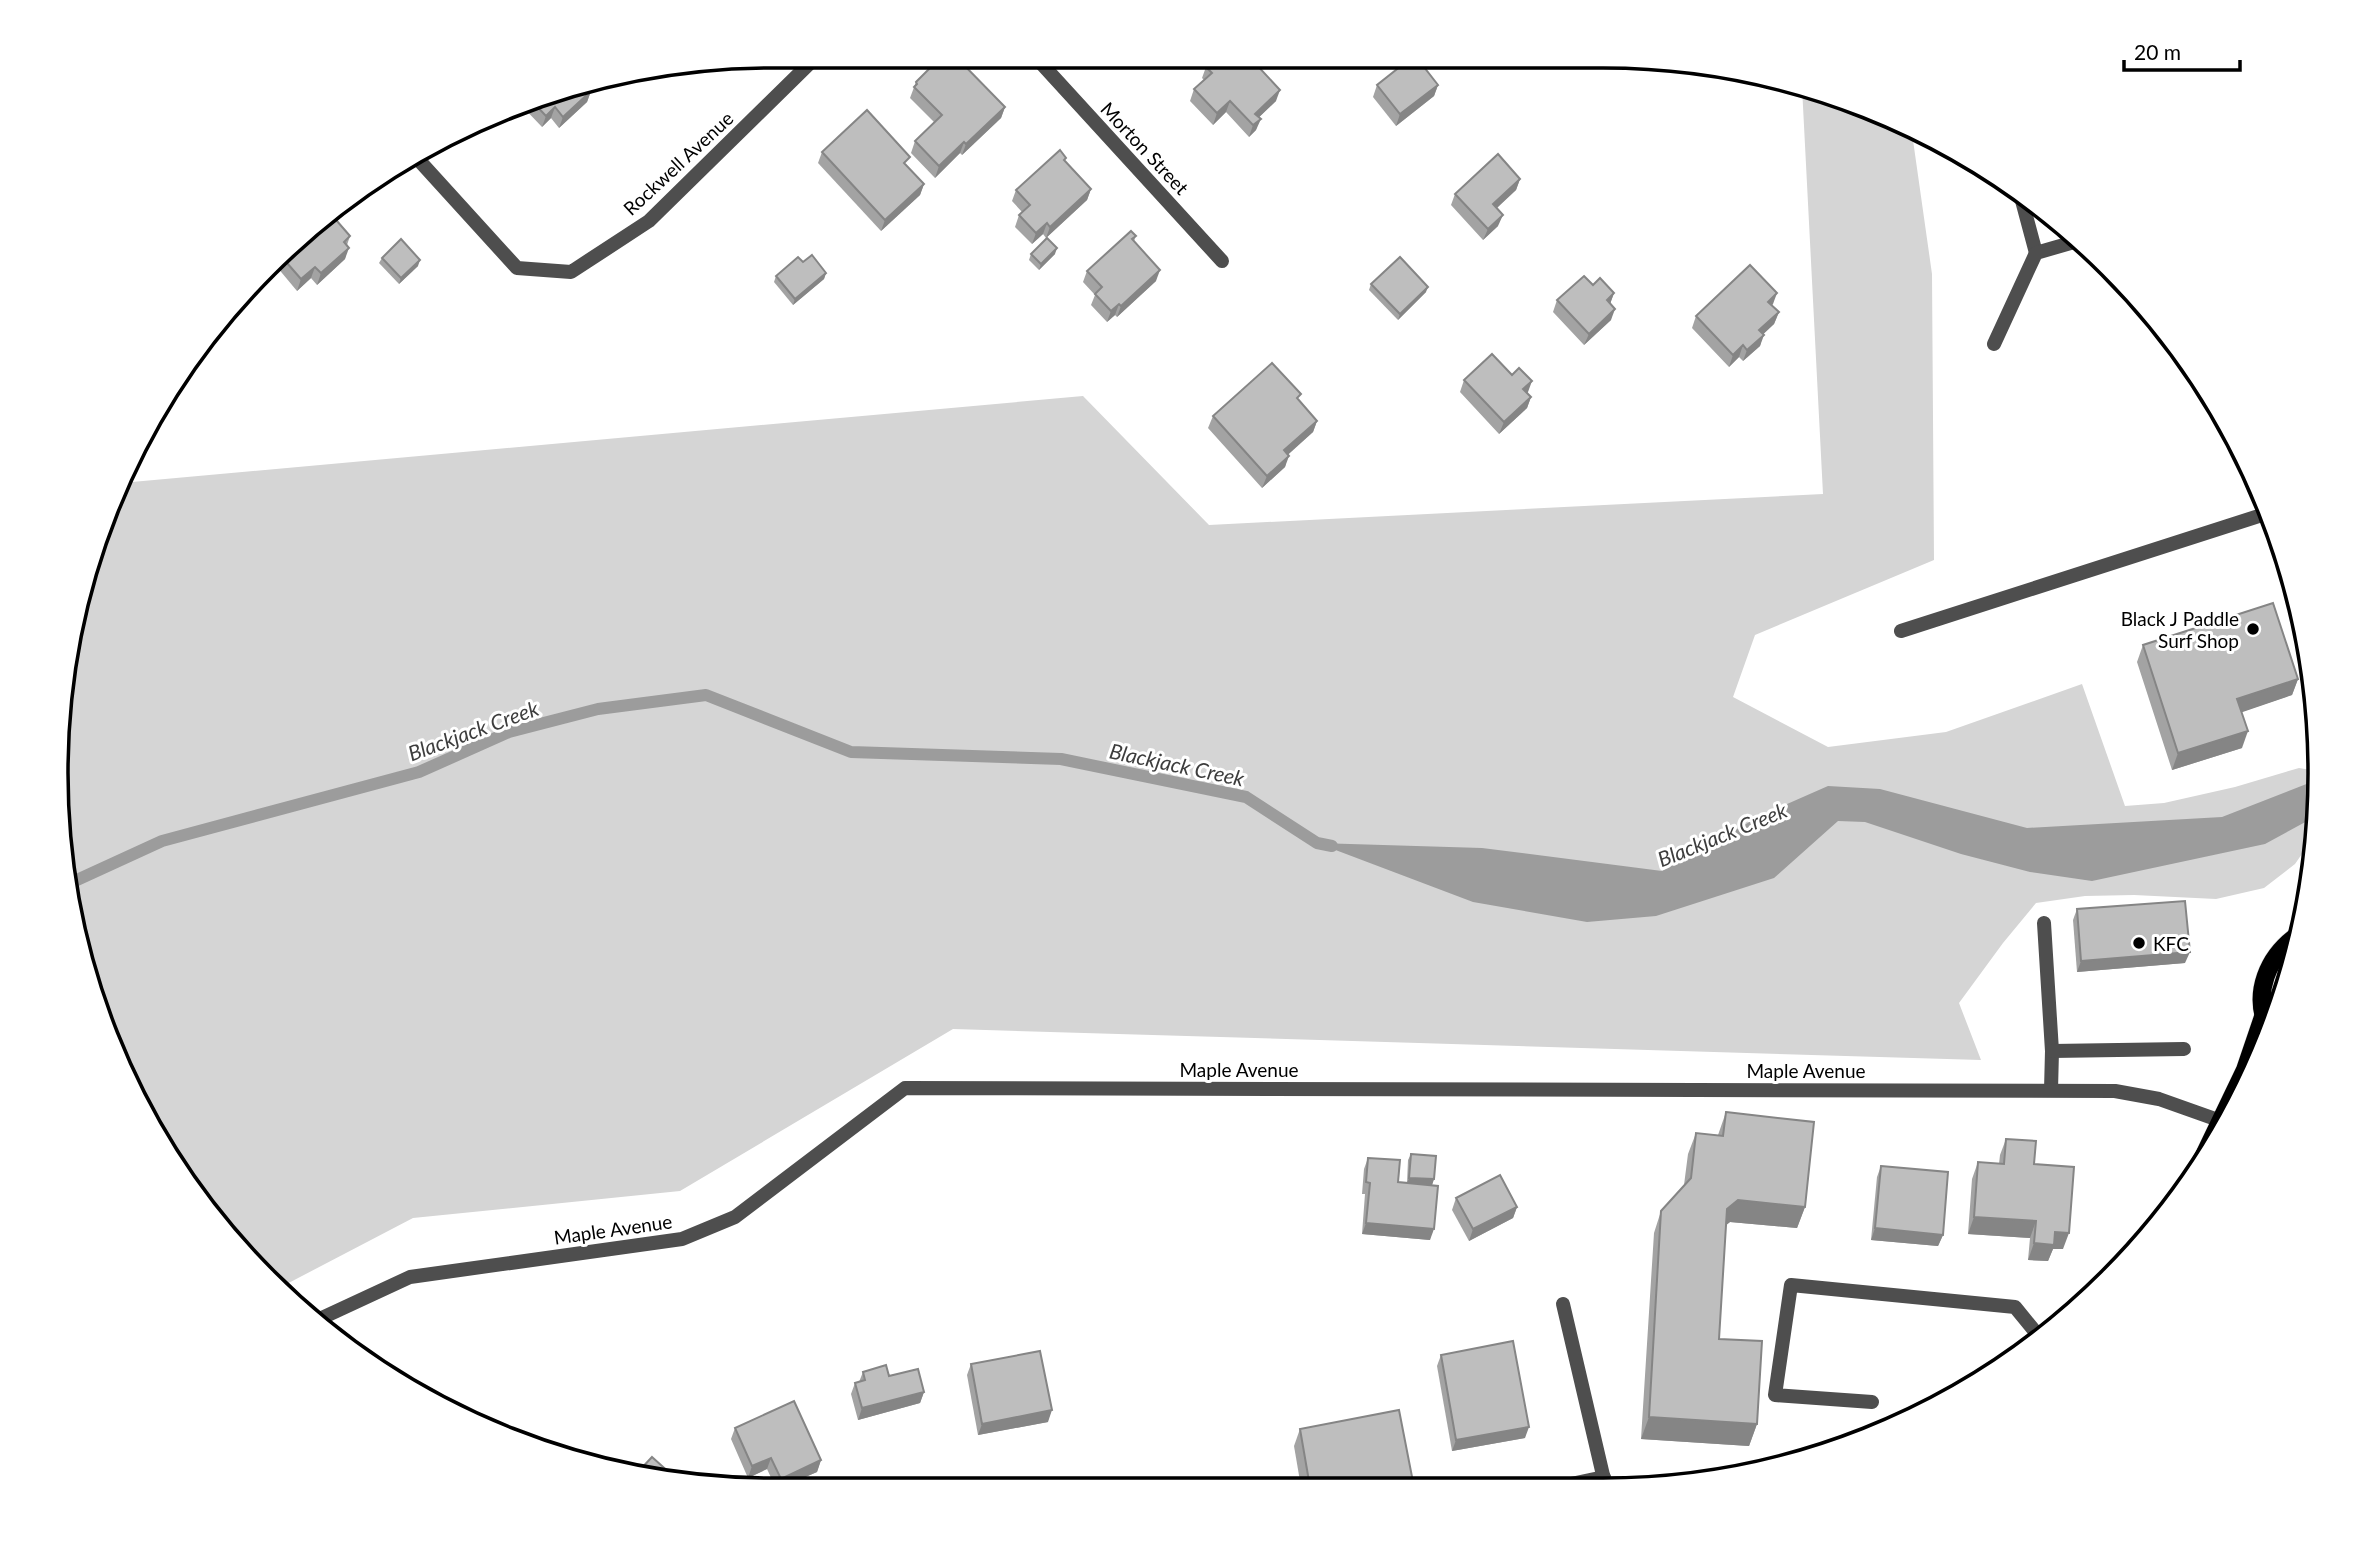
<svg xmlns="http://www.w3.org/2000/svg" width="2376" height="1546" font-family="Lato,sans-serif">
<rect width="100%" height="100%" fill="#fff"/>
<path fill="#d5d5d5" d="M1802 87 1833 94 1911 126 1932 274 1934 560 1755 635 1733 697 1828 747 1946 732 2082 684 2125 806 2164 803 2235 787 2299 768 2317 771 2315 835 2295 864 2264 888 2216 899 2134 895 2085 896 2036 903 2003 943 1959 1003 1981 1060 953 1029 680 1191 413 1218 279 1288 177 1171 111 1048 80 958 62 866 58 726 94 542 121 483 1083 396 1209 525 1823 494Z"/>
<path fill="#9c9c9c" d="M2309 783H2317L2315 819 2309 820 2265 844 2092 881 2030 872 1961 854 1865 822 1838 821 1774 878 1656 916 1587 922 1473 902 1317 843 1482 848 1662 871 1762 815 1828 786 1880 789 2027 828 2222 817Z"/>
<g fill="none" stroke-linecap="round" stroke-linejoin="round">
<path stroke="#9c9c9c" stroke-width="12" d="M66 885 162 841 419 772 509 732 598 709 706 695 851 752 1061 759 1246 797 1317 843 1332 846"/>
<g stroke="#dbdbdb" stroke-width="19">
<g id="primary">
<path d="M2268 1028C2252 993 2268 956 2298 935"/>
<path d="M2198 1168 2245 1070 2263 1017"/>
</g>
</g>
<g stroke="#4e4e4e" stroke-width="14">
<path d="M2021 197 2036 253"/>
<path d="M1994 344 2036 253 2081 240"/>
<path d="M1901 631 2268 513"/>
<path d="M2044 923 2052 1051 2051 1090"/>
<path d="M2052 1051 2184 1049"/>
<path d="M1563 1304 1606 1488"/>
<path d="M1872 1402 1775 1395 1791 1285 2015 1307 2042 1340"/>
<path d="M1552 1488 1604 1477"/>
</g>
<g stroke="#4e4e4e" stroke-width="14">
<path d="M1040 62 1222 261"/>
<path d="M416 157 517 268 571 272 649 221 811 62"/>
<path d="M313 1322 410 1277 682 1239 735 1217 905 1088 2115 1091 2159 1099 2221 1121"/>
</g>
<use href="#primary" stroke="#000" stroke-width="18"/>
</g>
<g fill="#a3a3a3">
<path d="M1155 62H1165L1160 67Z"/>
<path d="M1457 62H1471L1464 69Z"/>
<path d="M1206 67 1276 101 1259 117 1256 130 1249 137 1226 112 1213 125 1190 101 1194 89 1204 80 1202 78Z"/>
<path d="M916 82 1005 107 1001 118 962 155 960 153 935 178 911 153 915 141 934 122 910 98Z"/>
<path d="M1377 85H1438L1434 96 1396 126 1373 97Z"/>
<path d="M591 91 587 102 559 128 551 118 542 127 521 105 543 94Z"/>
<path d="M822 152 907 166 924 184 920 195 881 231 818 163Z"/>
<path d="M1065 161 1091 189 1087 200 1046 238 1043 234 1032 244 1015 227 1019 215 1022 212 1012 201 1016 190Z"/>
<path d="M1520 179 1516 190 1497 208 1498 226 1483 240 1451 205 1455 194Z"/>
<path d="M330 213 350 236 347 245 345 259 317 285 311 278 297 291 272 261Z"/>
<path d="M1136 236 1134 241 1156 281 1117 317 1115 315 1107 322 1091 305 1095 295 1083 282 1087 271Z"/>
<path d="M1031 254H1055L1039 270 1029 260Z"/>
<path d="M382 258 418 266 399 284 379 263Z"/>
<path d="M803 262 826 273 824 279 793 305 774 282 776 276Z"/>
<path d="M1371 284 1426 292 1398 320 1369 290Z"/>
<path d="M1593 285 1614 293 1610 304 1611 320 1584 345 1553 312 1557 300Z"/>
<path d="M1773 304 1772 305 1779 312 1774 324 1763 334 1760 346 1743 361 1739 357 1729 367 1692 328 1696 316Z"/>
<path d="M1464 380 1528 392 1527 393 1531 397 1527 408 1499 434 1460 392Z"/>
<path d="M1213 416 1317 421 1313 432 1288 454 1285 467 1262 488 1208 428Z"/>
<path d="M2143 645 2298 679 2292 695 2241 712 2242 748 2172 770 2137 662Z"/>
<path d="M2077 909 2185 963 2077 972 2073 920Z"/>
<path d="M1726 1112 1805 1207 1797 1228 1730 1222 1726 1225 1719 1339 1757 1424 1749 1446 1641 1439 1654 1233 1661 1211 1684 1185 1688 1154 1696 1133 1718 1135Z"/>
<path d="M2006 1139 2034 1164 2063 1249H2053L2048 1261 2028 1260 2030 1238 1968 1234 1972 1179 1978 1162 1999 1164 2000 1155Z"/>
<path d="M1411 1154 1434 1179 1432 1185 1430 1240 1362 1234 1365 1194H1362L1364 1169 1368 1158 1398 1182 1407 1183 1408 1160Z"/>
<path d="M1881 1166 1943 1235 1938 1246 1871 1240 1877 1177Z"/>
<path d="M1456 1198 1517 1207 1513 1218 1469 1241 1452 1210Z"/>
<path d="M1441 1355 1525 1438 1452 1451 1437 1366Z"/>
<path d="M971 1364 1048 1422 978 1435 967 1375Z"/>
<path d="M863 1372 889 1376 924 1392 920 1403 858 1420 851 1394 855 1383 859 1382Z"/>
<path d="M735 1428 821 1460 817 1472 789 1484H774L767 1469 748 1478 731 1439Z"/>
<path d="M1300 1429 1414 1487H1301L1294 1446Z"/>
</g>
<g fill="#858585">
<path d="M1466 62H1471L1464 69Z"/>
<path d="M1438 85 1434 96 1396 126 1400 114Z"/>
<path d="M1280 90 1276 101 1251 125 1255 114Z"/>
<path d="M591 91 587 102 559 128 563 117Z"/>
<path d="M1230 101 1226 112 1213 125 1217 113Z"/>
<path d="M555 107 551 118 542 127 546 116Z"/>
<path d="M1005 107 1001 118 962 155 966 144Z"/>
<path d="M1261 119 1256 130 1249 137 1253 125Z"/>
<path d="M964 142 960 153 935 178 939 166Z"/>
<path d="M1520 179 1516 190 1489 215 1493 204Z"/>
<path d="M924 184 920 195 881 231 885 220Z"/>
<path d="M1091 189 1087 200 1046 238 1050 227Z"/>
<path d="M1503 215 1498 226 1483 240 1488 229Z"/>
<path d="M1047 223 1043 234 1032 244 1036 233Z"/>
<path d="M349 248 345 259 317 285 321 273Z"/>
<path d="M1057 248 1055 254 1039 270 1041 264Z"/>
<path d="M420 260 418 266 399 284 401 278Z"/>
<path d="M315 267 311 278 297 291 301 279Z"/>
<path d="M1160 270 1156 281 1117 317 1121 306Z"/>
<path d="M826 273 824 279 793 305 795 299Z"/>
<path d="M1428 287 1426 292 1398 320 1400 314Z"/>
<path d="M1614 293 1610 304 1607 300Z"/>
<path d="M1777 293 1773 304 1764 313 1768 302Z"/>
<path d="M1119 304 1115 315 1107 322 1111 311Z"/>
<path d="M1615 309 1611 320 1584 345 1589 334Z"/>
<path d="M1779 312 1774 324 1755 342 1759 330Z"/>
<path d="M1764 335 1760 346 1743 361 1747 350Z"/>
<path d="M1743 345 1739 357 1729 367 1733 355Z"/>
<path d="M1532 381 1528 392 1519 401 1523 389Z"/>
<path d="M1531 397 1527 408 1499 434 1504 422Z"/>
<path d="M1317 421 1313 432 1280 462 1284 450Z"/>
<path d="M1289 456 1285 467 1262 488 1267 476Z"/>
<path d="M2298 679 2292 695 2231 716 2237 699Z"/>
<path d="M2248 731 2242 748 2172 770 2178 753Z"/>
<path d="M2190 952 2185 963 2077 972 2081 961Z"/>
<path d="M1409 1178 1434 1179 1432 1185 1407 1183Z"/>
<path d="M1738 1200 1805 1207 1797 1228 1730 1222 1720 1230 1727 1209Z"/>
<path d="M1517 1207 1513 1218 1469 1241 1473 1229Z"/>
<path d="M1974 1217 2036 1221 2030 1238 1968 1234Z"/>
<path d="M1366 1223 1434 1229 1430 1240 1362 1234Z"/>
<path d="M1875 1228 1943 1235 1938 1246 1871 1240Z"/>
<path d="M2055 1232 2069 1233 2063 1249H2053L2048 1261 2028 1260 2034 1243Z"/>
<path d="M924 1392 920 1403 858 1420 862 1408Z"/>
<path d="M1052 1410 1048 1422 978 1435 982 1424Z"/>
<path d="M1649 1417 1757 1424 1749 1446 1641 1439Z"/>
<path d="M1529 1427 1525 1438 1452 1451 1456 1440Z"/>
<path d="M771 1458 767 1469 748 1478 752 1466Z"/>
<path d="M821 1460 817 1472 789 1484H779L781 1479Z"/>
</g>
<g fill="#bebebe" stroke="#858585" stroke-width="2">
<path d="M936 62H961L1005 107 966 144 964 142 939 166 915 141 942 115 914 87 917 84 916 82Z"/>
<path d="M1211 62H1254L1280 90 1255 114 1261 119 1253 125 1230 101 1217 113 1194 89 1212 73 1206 67Z"/>
<path d="M1406 62H1420L1438 85 1400 114 1377 85Z"/>
<path d="M584 84 591 91 563 117 555 107 546 116 531 100 543 94Z"/>
<path d="M867 110 910 157 904 163 924 184 885 220 822 152Z"/>
<path d="M1060 150 1066 158 1064 160 1091 189 1050 227 1047 223 1036 233 1019 215 1030 205 1016 190Z"/>
<path d="M1498 154 1520 179 1493 204 1503 215 1488 229 1455 194Z"/>
<path d="M330 213 350 236 344 242 349 248 321 273 315 267 301 279 280 255Z"/>
<path d="M1131 231 1136 236 1132 239 1160 270 1121 306 1119 304 1111 311 1095 294 1102 287 1087 271Z"/>
<path d="M1047 238 1057 248 1041 264 1031 254Z"/>
<path d="M401 239 420 260 401 278 382 258Z"/>
<path d="M812 255 826 273 795 299 776 276 798 257 803 262Z"/>
<path d="M1400 257 1428 287 1400 314 1371 284Z"/>
<path d="M1750 265 1777 293 1768 302 1779 312 1759 330 1764 335 1747 350 1743 345 1733 355 1696 316Z"/>
<path d="M1584 276 1593 285 1600 278 1614 293 1607 300 1615 309 1589 334 1557 300Z"/>
<path d="M1492 354 1512 375 1519 368 1532 381 1523 389 1531 397 1504 422 1464 380Z"/>
<path d="M1272 363 1301 394 1297 398 1317 421 1284 450 1289 456 1267 476 1213 416Z"/>
<path d="M2273 603 2298 679 2237 699 2248 731 2178 753 2143 645Z"/>
<path d="M2185 901 2190 952 2081 961 2077 909Z"/>
<path d="M1726 1112 1814 1122 1805 1207 1738 1200 1727 1209 1719 1339 1762 1341 1757 1424 1649 1417 1661 1211 1691 1178 1696 1133 1723 1136Z"/>
<path d="M2006 1139 2036 1141 2034 1164 2074 1167 2069 1233 2055 1232 2054 1245 2034 1243 2036 1221 1974 1217 1978 1162 2004 1164Z"/>
<path d="M1411 1154 1436 1156 1434 1179 1409 1178Z"/>
<path d="M1368 1158 1400 1160 1398 1182 1438 1186 1434 1229 1366 1223 1370 1183 1366 1182Z"/>
<path d="M1881 1166 1948 1172 1943 1235 1875 1228Z"/>
<path d="M1500 1175 1517 1207 1473 1229 1456 1198Z"/>
<path d="M1513 1341 1529 1427 1456 1440 1441 1355Z"/>
<path d="M1040 1351 1052 1410 982 1424 971 1364Z"/>
<path d="M886 1365 889 1376 918 1369 924 1392 862 1408 855 1383 865 1380 863 1372Z"/>
<path d="M794 1401 821 1460 781 1479 771 1458 752 1466 735 1428Z"/>
<path d="M1399 1410 1414 1487H1310L1300 1429Z"/>
<path d="M652 1457 682 1484 628 1470 631 1466 638 1472Z"/>
</g>
<g fill="#000" stroke="#fff" stroke-width="2.5">
<circle cx="2253" cy="629" r="7"/>
<circle cx="2139" cy="943" r="7"/>
</g>
<g text-anchor="middle" dominant-baseline="central" stroke-width="6" stroke-linejoin="round" paint-order="stroke">
<g font-size="19" fill="#000" stroke="#fff">
<text transform="translate(1145 148) rotate(47)">Morton Street</text>
<text transform="translate(678 163) rotate(-43)">Rockwell Avenue</text>
<text x="1239" y="1069">Maple Avenue</text>
<text x="1806" y="1070">Maple Avenue</text>
<text transform="translate(613 1229) rotate(-8)">Maple Avenue</text>
</g>
<g font-size="19" fill="#000" stroke="#fff" text-anchor="end">
<text x="2239" y="618">Black J Paddle<tspan x="2239" dy="22">Surf Shop</tspan></text>
<text x="2153" y="943" text-anchor="start">KFC</text>
</g>
<g font-size="21" font-style="italic" fill="#3d3d3d" stroke="#fff">
<text transform="translate(473 730) rotate(-20)">Blackjack Creek</text>
<text transform="translate(1177 764) rotate(12)">Blackjack Creek</text>
<text transform="translate(1722 834) rotate(-22)">Blackjack Creek</text>
</g>
</g>
<path d="M0 0H2376V1546H0ZM773 68H1603A705 705 0 0 1 2308 773V773A705 705 0 0 1 1603 1478H773A705 705 0 0 1 68 773V773A705 705 0 0 1 773 68Z" fill="#fff" fill-rule="evenodd"/>
<path fill="none" stroke="#000" stroke-width="3.5" d="M773 68H1603A705 705 0 0 1 2308 773V773A705 705 0 0 1 1603 1478H773A705 705 0 0 1 68 773V773A705 705 0 0 1 773 68Z"/>
<path d="M2124 60v10h116v-10" fill="none" stroke="#000000" stroke-width="3.5"/>
<text x="2134" y="60" font-size="21" fill="#000000" stroke="#ffffff" stroke-width="5" paint-order="stroke">20 m</text>
</svg>
